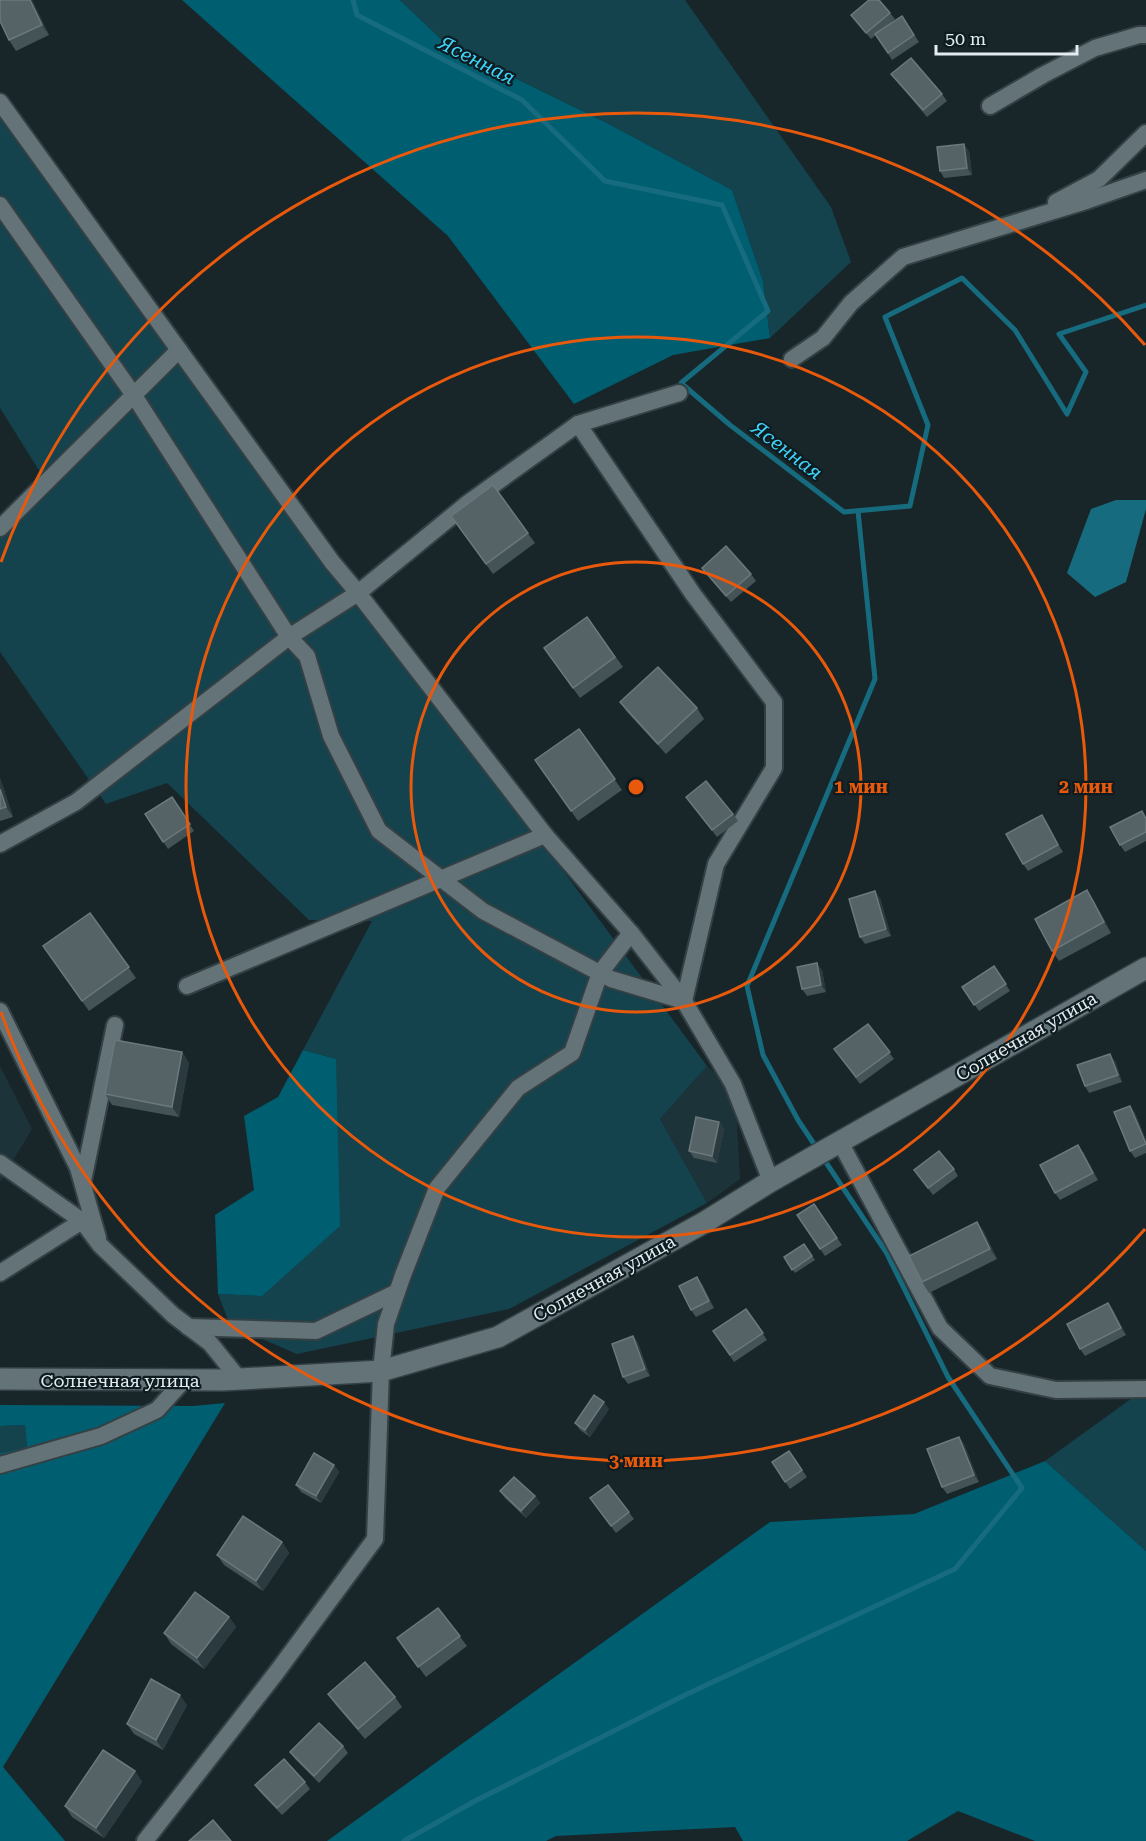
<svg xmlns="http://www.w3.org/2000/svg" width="1146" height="1841" font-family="'Roboto Serif',serif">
<rect width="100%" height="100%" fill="#18262a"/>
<g fill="#1d333a">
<path d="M0 1066 32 1129 0 1182Z"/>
<path d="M707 1066 735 1090 740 1179 707 1203 660 1119Z"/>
</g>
<g fill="#14424d">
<path d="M400 0H685L831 207 851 262 770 338 763 281 732 190 607 123 447 45Z"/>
<path d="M0 106 707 1066 660 1119 707 1203 509 1309 297 1354 230 1325 218 1294 262 1296 336 1059 303 1050 372 921 309 920 167 783 106 804 0 652V522L45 480 0 408Z"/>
<path d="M1146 1388V1551L1045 1461Z"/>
<path d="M25 1425 27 1447 0 1453V1426Z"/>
</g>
<g fill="#005e71">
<path d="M182 0H400L447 45 607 123 732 190 763 281 770 338 673 355 574 404 448 236Z"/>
<path d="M303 1050 336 1059 340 1226 262 1296 218 1294 215 1215 254 1190 244 1116 278 1097Z"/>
<path d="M225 1403 3 1767 65 1841H0V1453L27 1447 25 1425 0 1426V1405L193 1406Z"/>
<path d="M1045 1461 1146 1551V1841H1035L958 1811 907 1841H743L735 1827 556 1836 546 1841H327L770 1522 914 1514Z"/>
</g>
<path fill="#176b7e" d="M1116 500H1146V509L1126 582 1095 597 1067 573 1091 509Z"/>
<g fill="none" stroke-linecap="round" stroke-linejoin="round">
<g stroke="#176b7e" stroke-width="5">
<path d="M353 0 357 15 522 100 605 181 722 205 768 311 681 383 730 425 844 512 910 506 928 425 885 317 962 278 1015 330 1067 414 1086 372 1059 334 1146 305"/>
<path d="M818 1150 798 1120 763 1055 747 986 875 679 858 511"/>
<path d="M404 1841 475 1801 685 1695 955 1569 1022 1488 948 1377 886 1252 823 1158"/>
</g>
<g stroke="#344043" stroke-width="20">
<g id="minor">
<path d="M0 102 332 562 358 593 545 835 631 933 684 1001 716 864 774 768V702L693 594 578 424"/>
<path d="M990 106 1043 75 1095 48 1139 35H1146"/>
<path d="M1056 202 1099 179 1146 133"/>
<path d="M0 205 133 394 289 637 307 656 331 736 379 831 483 911 611 979 684 1001 733 1084 771 1181"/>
<path d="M792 359 823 338 851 303 903 257 1086 201 1146 180"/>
<path d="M0 528 179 350"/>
<path d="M0 844 76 802 289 637 358 593 468 503 578 424 679 393"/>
<path d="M187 986 545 835"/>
<path d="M0 1011 78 1168 98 1238"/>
<path d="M840 1142 940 1328 990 1376 1056 1390 1146 1389"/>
<path d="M0 1163 82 1221 100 1245 173 1315 210 1343 239 1379"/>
<path d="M83 1181 115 1025"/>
<path d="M0 1273 82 1221"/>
<path d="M188 1327 316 1331 397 1292"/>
<path d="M0 1465 101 1436 157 1410 184 1380"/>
<path d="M145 1841 276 1673 375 1539 381 1371 386 1324 403 1275 437 1188 518 1088 572 1053 600 973 631 933"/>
</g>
</g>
<g stroke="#344043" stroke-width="24">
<path id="tertiary" d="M0 1379 223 1380 381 1371 498 1337 705 1222 771 1181 1146 968"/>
</g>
<use href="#minor" stroke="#637378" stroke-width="16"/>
<use href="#tertiary" stroke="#637378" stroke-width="21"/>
</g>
<g fill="#445356">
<path d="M0 0H32L49 35 16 51 9 40Z"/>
<path d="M890 13 895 19 886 27 902 16 919 42 892 60 876 35 871 39 851 15Z"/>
<path d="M891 74 942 94 947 101 927 117Z"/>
<path d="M969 151 972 175 944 178 940 171Z"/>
<path d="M493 485 535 543 493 574 451 516Z"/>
<path d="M702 568 751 574 756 581 731 602 707 575Z"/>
<path d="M587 617 623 667 580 698 544 648Z"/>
<path d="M620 702 697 708 704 719 666 754 627 712Z"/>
<path d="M579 729 622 790 578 821 535 760Z"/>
<path d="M0 778 13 817 0 821Z"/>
<path d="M172 797 194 831 168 849 145 814Z"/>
<path d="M686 797 733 814 738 821 717 837Z"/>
<path d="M1042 815 1063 852 1028 871 1023 864Z"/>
<path d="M1146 817V841L1125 852 1120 845Z"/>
<path d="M1087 890 1094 901 1111 933 1059 961 1052 951Z"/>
<path d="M880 898 891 936 865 944 860 937Z"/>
<path d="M90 913 136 978 89 1011 43 946Z"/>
<path d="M994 966 1010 991 979 1011 962 987Z"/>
<path d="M822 970 826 992 807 996 802 989Z"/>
<path d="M868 1024 894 1059 860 1084 834 1049Z"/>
<path d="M182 1052 189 1063 179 1117 112 1105 105 1094Z"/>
<path d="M1115 1061 1122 1082 1089 1093 1085 1086Z"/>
<path d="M1130 1106 1135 1113 1146 1140V1153L1135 1158 1130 1151Z"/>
<path d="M719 1122 724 1129 717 1163 694 1158 689 1151Z"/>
<path d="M1083 1152 1098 1180 1060 1200 1055 1193Z"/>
<path d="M954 1169 958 1176 933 1195 914 1170Z"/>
<path d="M814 1204 842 1245 825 1256 797 1215Z"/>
<path d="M977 1222 984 1232 997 1259 929 1293 922 1282Z"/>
<path d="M804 1244 815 1260 795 1273 784 1257Z"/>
<path d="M702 1284 714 1308 696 1317 691 1310Z"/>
<path d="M1108 1303 1113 1310 1126 1335 1085 1356 1080 1349Z"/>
<path d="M746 1309 767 1340 734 1362 713 1331Z"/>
<path d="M633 1336 638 1343 650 1376 628 1384 623 1377Z"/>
<path d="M609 1409 590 1437 580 1430 575 1423Z"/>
<path d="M959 1437 964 1444 979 1482 947 1494 942 1487Z"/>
<path d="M789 1451 807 1477 790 1489 772 1462Z"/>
<path d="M334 1465 339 1472 321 1503 301 1492 296 1485Z"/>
<path d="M608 1485 634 1519 616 1533 590 1498Z"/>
<path d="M500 1491 535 1496 540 1503 526 1518 505 1498Z"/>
<path d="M282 1542 289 1553 263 1591 224 1565 217 1555Z"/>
<path d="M438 1608 467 1646 426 1677 397 1638Z"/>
<path d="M229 1617 236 1627 204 1669 171 1644 164 1633Z"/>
<path d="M328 1694 395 1697 402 1707 365 1739 335 1704Z"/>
<path d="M187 1705 163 1750 134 1734 127 1724Z"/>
<path d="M343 1746 348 1753 319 1783 295 1759 290 1752Z"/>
<path d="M135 1771 142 1782 104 1838 72 1817 65 1806Z"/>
<path d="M305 1782 310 1789 282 1815 260 1792 255 1785Z"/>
</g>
<g fill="#2b3a3e">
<path d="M30 0H32L49 35 42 25Z"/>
<path d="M964 144 969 151 972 175 967 168Z"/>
<path d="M0 778 13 817 6 807 0 789Z"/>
<path d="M1042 815 1047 822 1063 852 1058 845Z"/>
<path d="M1087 890 1094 901 1111 933 1104 922Z"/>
<path d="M875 891 880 898 891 936 886 929Z"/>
<path d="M817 963 822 970 826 992 821 985Z"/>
<path d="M182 1052 189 1063 179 1117 172 1107Z"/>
<path d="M1110 1054 1115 1061 1122 1082 1118 1075Z"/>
<path d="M1130 1106 1135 1113 1146 1140V1144Z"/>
<path d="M719 1122 724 1129 717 1163 712 1156Z"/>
<path d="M1078 1145 1083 1152 1098 1180 1093 1173Z"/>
<path d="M977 1222 984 1232 997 1259 990 1249Z"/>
<path d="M697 1277 702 1284 714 1308 709 1301Z"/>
<path d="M1108 1303 1113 1310 1126 1335 1121 1328Z"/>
<path d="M633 1336 638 1343 650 1376 645 1369Z"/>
<path d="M604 1402 609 1409 590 1437 585 1430Z"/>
<path d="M959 1437 964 1444 979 1482 974 1475Z"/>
<path d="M334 1465 339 1472 321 1503 316 1496Z"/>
<path d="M535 1496 540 1503 526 1518 521 1511Z"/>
<path d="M282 1542 289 1553 263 1591 256 1581Z"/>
<path d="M229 1617 236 1627 204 1669 197 1658Z"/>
<path d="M180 1695 187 1705 163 1750 156 1740Z"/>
<path d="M135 1771 142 1782 104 1838 96 1828Z"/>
</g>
<g fill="#556367" stroke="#6b787c" stroke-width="1.5">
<path d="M0 0H30L42 25 9 40 0 21Z"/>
<path d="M869 0H879L890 13 866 33 851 15Z"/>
<path d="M902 16 914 35 888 53 875 34Z"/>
<path d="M911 58 942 94 923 110 891 74Z"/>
<path d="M964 144 967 168 940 171 937 147Z"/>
<path d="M493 485 528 533 486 564 451 516Z"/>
<path d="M726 546 751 574 726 596 702 568Z"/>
<path d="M587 617 615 657 573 688 544 648Z"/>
<path d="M658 667 697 708 658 744 620 702Z"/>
<path d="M579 729 615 779 571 811 535 760Z"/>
<path d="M706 781 733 814 712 830 686 797Z"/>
<path d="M0 789 6 807 0 809Z"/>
<path d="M172 797 190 824 163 842 145 814Z"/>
<path d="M1142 811 1146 819V832L1120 845 1110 827Z"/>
<path d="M1042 815 1058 845 1023 864 1006 834Z"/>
<path d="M1087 890 1104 922 1052 951 1035 919Z"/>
<path d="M875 891 886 929 860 937 849 899Z"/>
<path d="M90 913 129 967 82 1001 43 946Z"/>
<path d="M817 963 821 985 802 989 797 967Z"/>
<path d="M994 966 1006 984 974 1005 962 987Z"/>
<path d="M868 1024 890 1052 856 1077 834 1049Z"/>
<path d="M115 1040 182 1052 172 1107 105 1094Z"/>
<path d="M1110 1054 1118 1075 1085 1086 1077 1065Z"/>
<path d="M1130 1106 1146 1144 1130 1151 1114 1112Z"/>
<path d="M696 1117 719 1122 712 1156 689 1151Z"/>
<path d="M1078 1145 1093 1173 1055 1193 1040 1165Z"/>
<path d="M939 1151 954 1169 928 1188 914 1170Z"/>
<path d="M814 1204 837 1238 820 1249 797 1215Z"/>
<path d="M977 1222 990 1249 922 1282 909 1256Z"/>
<path d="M804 1244 812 1256 792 1270 784 1257Z"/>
<path d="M697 1277 709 1301 691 1310 679 1286Z"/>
<path d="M1108 1303 1121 1328 1080 1349 1067 1324Z"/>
<path d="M746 1309 763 1333 730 1355 713 1331Z"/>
<path d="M633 1336 645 1369 623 1377 612 1344Z"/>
<path d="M594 1395 604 1402 585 1430 575 1423Z"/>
<path d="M959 1437 974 1475 942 1487 927 1449Z"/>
<path d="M789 1451 802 1470 785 1482 772 1462Z"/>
<path d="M314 1453 334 1465 316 1496 296 1485Z"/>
<path d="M514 1477 535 1496 521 1511 500 1491Z"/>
<path d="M608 1485 629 1512 611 1526 590 1498Z"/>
<path d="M243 1516 282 1542 256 1581 217 1555Z"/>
<path d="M195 1592 229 1617 197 1658 164 1633Z"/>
<path d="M438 1608 460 1636 418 1667 397 1638Z"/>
<path d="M365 1662 395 1697 358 1729 328 1694Z"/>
<path d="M151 1679 180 1695 156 1740 127 1724Z"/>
<path d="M319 1723 343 1746 314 1776 290 1752Z"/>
<path d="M103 1750 135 1771 96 1828 65 1806Z"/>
<path d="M284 1759 305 1782 277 1808 255 1785Z"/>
<path d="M213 1820 231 1841H189Z"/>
</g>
<g fill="none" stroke="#e8590c" stroke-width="3">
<circle cx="636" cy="787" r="225"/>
<circle cx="636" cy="787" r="450"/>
<path d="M1145 1229A674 674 0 0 1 1 1012M1 562A674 674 0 0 1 1145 345"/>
</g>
<g text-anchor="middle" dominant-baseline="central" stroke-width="4.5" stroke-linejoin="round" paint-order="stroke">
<g font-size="18" fill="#e3ecef" stroke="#0e1c21">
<text transform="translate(1026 1036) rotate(-30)">Солнечная улица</text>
<text transform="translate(604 1278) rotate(-29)">Солнечная улица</text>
<text x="120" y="1380">Солнечная улица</text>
</g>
<g font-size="20" font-style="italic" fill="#3ed4f8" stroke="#0e1c21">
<text transform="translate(477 60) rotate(27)">Ясенная</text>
<text transform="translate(787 450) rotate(37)">Ясенная</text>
</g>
</g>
<circle cx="636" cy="787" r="9" fill="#e8590c" stroke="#0e1c21" stroke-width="3"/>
<g font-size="18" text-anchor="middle" font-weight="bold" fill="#e8590c" stroke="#0e1c21" stroke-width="4.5" stroke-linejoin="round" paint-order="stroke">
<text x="861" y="793">1 мин</text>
<text x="1086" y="793">2 мин</text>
<text x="636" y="1467">3 мин</text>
</g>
<path d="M936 45v9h141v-9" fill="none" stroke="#e3ecef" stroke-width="3"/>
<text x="945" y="45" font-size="18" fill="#e3ecef" stroke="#0e1c21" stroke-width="4.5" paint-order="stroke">50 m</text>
</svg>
